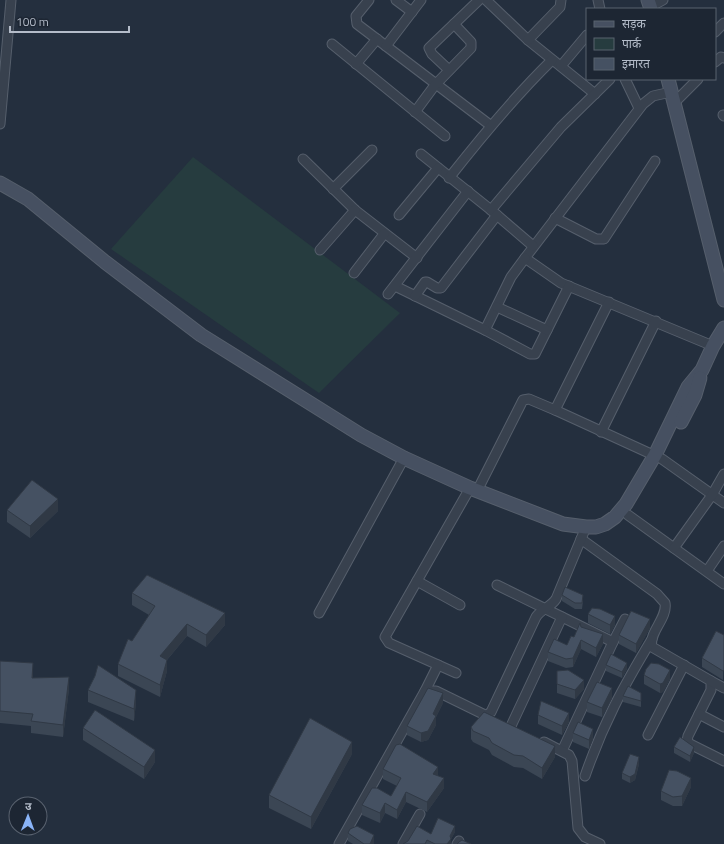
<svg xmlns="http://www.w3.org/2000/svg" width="724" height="844" font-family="'Titillium Web','Noto Sans Devanagari',sans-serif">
<rect width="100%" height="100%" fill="#242f3e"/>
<path fill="#263c3f" d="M193 157 400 313 319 393 111 249Z"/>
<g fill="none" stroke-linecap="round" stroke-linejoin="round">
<g stroke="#565f6c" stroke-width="11">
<g id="minor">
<path d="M369 0 356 16 357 24 490 125"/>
<path d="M396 0 412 12"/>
<path d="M486 0 528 40 595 94"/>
<path d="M598 0 600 9"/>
<path d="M650 7 663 0"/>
<path d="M715 32 724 23"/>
<path d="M528 40 560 7 561 0"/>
<path d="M332 44 445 136"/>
<path d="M386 46 421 0"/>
<path d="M715 62 721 57 724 58"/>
<path d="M356 64 377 39"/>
<path d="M561 66 587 35"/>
<path d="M449 70 432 54 429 48 479 0"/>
<path d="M625 79 639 108"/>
<path d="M671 92 653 96 643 104 525 258 561 283 713 346"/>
<path d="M674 103 698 79"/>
<path d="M415 112 435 85 471 48V42L454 24"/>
<path d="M723 115 724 116"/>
<path d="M0 124 11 0"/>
<path d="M421 154 491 210 533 246"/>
<path d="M303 159 355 210 417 258"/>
<path d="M449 178C482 136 514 97 552 60"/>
<path d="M333 189 372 150"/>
<path d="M491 210 561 127 610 79"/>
<path d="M399 215 438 168"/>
<path d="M555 218 596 239H604L655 161"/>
<path d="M320 250 355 210"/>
<path d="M525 258 511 277 485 330 530 354H535L569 286"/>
<path d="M354 273 384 234"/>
<path d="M395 286 485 330"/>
<path d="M388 294 468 191"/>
<path d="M415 296 425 282H427L437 288H441L497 215"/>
<path d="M497 307 547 330"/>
<path d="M555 410 662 459 724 503"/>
<path d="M601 432 656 321"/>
<path d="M477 491 523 400 529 399 555 410 609 302"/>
<path d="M628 515 724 584"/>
<path d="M581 539 657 594 665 603C668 618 648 633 652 647L711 681V690L688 736 687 741 690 744 724 761"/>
<path d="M674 548 712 495 724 474"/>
<path d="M707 571 724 546"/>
<path d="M417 581 460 605"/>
<path d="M497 585 613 642 562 751"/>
<path d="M319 613 404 458"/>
<path d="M613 642 625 619"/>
<path d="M456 673 389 643 385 637 470 488"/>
<path d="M711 681 724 688"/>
<path d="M425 691 438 665"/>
<path d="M699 714 724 727"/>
<path d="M511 726 562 617"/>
<path d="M648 735 684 665"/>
<path d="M544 742 569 755 572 761 578 828 585 837 600 844"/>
<path d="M585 776C603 724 623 687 652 639"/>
<path d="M339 844 425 691H436L483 714 487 715 491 712 536 617C541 609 551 607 556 599L586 527"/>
<path d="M403 844 420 814"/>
<path d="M457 844 459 841"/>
</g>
</g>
<g stroke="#565f6c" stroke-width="15">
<g id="secondary">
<path d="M648 0 651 9"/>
<path d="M668 79 724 300"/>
<path d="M0 183 28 199 105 262 201 335 361 435 404 458 470 488 563 524 586 527H596L605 524 615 517 626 504 655 455 688 387 702 370 713 346 724 328"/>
<path d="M681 422 695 395 700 378"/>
</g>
</g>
<use href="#minor" stroke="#38414e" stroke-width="9"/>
<use href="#secondary" stroke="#465061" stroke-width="13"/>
</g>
<g fill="#3b4654">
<path d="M7 510 58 511 30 538 7 522Z"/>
<path d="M132 593 225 625 206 647 187 636 167 660V671L160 697 118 676V664L132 641 149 615 132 605Z"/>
<path d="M562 595 583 601 582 609H575L562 601Z"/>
<path d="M588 614 615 625 610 634 588 623Z"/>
<path d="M581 627 603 644 596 657 581 649 573 667 566 668 548 661V652L567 645 574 637Z"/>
<path d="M650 628 636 653 619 644V635Z"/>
<path d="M724 635 723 680 702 667V658Z"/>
<path d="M0 661 33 675V678L69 689 63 737 31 733V726L0 723Z"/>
<path d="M606 665 627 669 622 678 606 671Z"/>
<path d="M557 671 584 689 575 699 557 693Z"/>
<path d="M644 675 670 679 663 692 660 693 644 684Z"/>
<path d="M88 690 136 702 134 721 88 702Z"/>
<path d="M641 693V707L623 702V696Z"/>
<path d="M612 698 602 717 587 712V702Z"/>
<path d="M443 703 436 717V725L428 740 421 742 407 735V726Z"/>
<path d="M538 715 569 722 562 735 538 724Z"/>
<path d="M471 727 555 757 542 779 523 768 514 767 492 755 489 750 473 742 471 739Z"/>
<path d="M83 728 155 762 144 779 83 740Z"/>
<path d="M573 733 593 739 589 749 573 742Z"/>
<path d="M674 747 694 753 690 762 674 753Z"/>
<path d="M352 754 311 829 269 808V795Z"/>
<path d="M639 764 635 780 630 783 622 779V773Z"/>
<path d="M383 769 438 776 444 788 427 812 406 802 397 819 385 813 380 823 362 815V805L391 796 397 786 383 779Z"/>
<path d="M691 787 682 806H673L661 800V791Z"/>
<path d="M455 832 451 839V844H403L431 834Z"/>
<path d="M348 833 374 843 373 844H353L348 841Z"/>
</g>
<g fill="#303945">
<path d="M58 499V511L30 538V526Z"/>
<path d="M225 613V625L206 647V635Z"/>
<path d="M615 616V625L610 634V625Z"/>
<path d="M650 619V628L636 653V644Z"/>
<path d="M187 624V636L160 668V656Z"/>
<path d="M603 634V644L596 657V648Z"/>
<path d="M581 640V649L573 667V658Z"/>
<path d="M167 660V671L160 697V685Z"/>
<path d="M33 663V675L32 691V678Z"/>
<path d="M627 663V669L622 678V672Z"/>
<path d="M670 670V679L663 692 660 693V684Z"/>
<path d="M69 677V689L63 737V725Z"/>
<path d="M584 680V689L575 699V690Z"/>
<path d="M612 688V698L602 717V708Z"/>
<path d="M136 690V702L134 721V709Z"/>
<path d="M443 693V703L436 717V725L428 740 421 742V733L433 714Z"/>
<path d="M569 713V722L562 735V726Z"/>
<path d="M593 729V739L589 749V740Z"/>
<path d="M352 742V754L311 829V817Z"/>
<path d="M555 746V757L542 779V768Z"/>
<path d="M694 747V753L690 762V756Z"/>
<path d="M155 750V762L144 779V767Z"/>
<path d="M639 757V764L635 780 630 783V777Z"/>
<path d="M438 767V777L433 774Z"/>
<path d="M444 778V788L427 812V802Z"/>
<path d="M691 778V787L682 806V796Z"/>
<path d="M406 792V802L397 819V810Z"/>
<path d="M385 803V813L380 823V813Z"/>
<path d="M455 826V832L451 839V844H447Z"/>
<path d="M374 835V843L373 844H370Z"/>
</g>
<g fill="#455162" stroke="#303945">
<path d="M32 480 58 499 30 526 7 510Z"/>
<path d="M147 575 225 613 206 635 187 624 160 656 167 660 160 685 118 664 128 639 132 641 155 606 132 593Z"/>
<path d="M565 587 583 595 582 603H575L562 595Z"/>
<path d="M592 608 600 609 615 616 610 625 588 614Z"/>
<path d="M631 611 650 619 636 644 619 635Z"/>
<path d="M580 623 581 627 603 634 596 648 581 640 573 658 566 659 548 652 554 639 567 645 571 636 574 637Z"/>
<path d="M716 631 724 635V670L723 671 702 658Z"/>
<path d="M611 654 627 663 622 672 606 665Z"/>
<path d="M0 661 33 663 32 678 69 677 63 725 31 721 33 714 0 711Z"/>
<path d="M651 663 659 664 670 670 663 683 660 684 644 675 646 669Z"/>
<path d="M98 665 136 690 134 709 88 690 95 676Z"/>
<path d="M568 670 584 680 575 690 557 684V671Z"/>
<path d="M597 682 612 688 602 708 587 702Z"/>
<path d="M628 686 641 693V701L623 696Z"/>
<path d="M428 688 443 693 433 714 436 716 428 731 421 733 407 726Z"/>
<path d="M541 701 569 713 562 726 538 715Z"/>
<path d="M95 710 155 750 144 767 83 728Z"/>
<path d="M484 712 555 746 542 768 523 756 514 755 492 743 489 738 473 731 471 727Z"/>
<path d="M310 718 352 742 311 817 269 795Z"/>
<path d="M578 722 593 729 589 740 573 733Z"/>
<path d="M680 737 694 747 690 756 674 747Z"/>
<path d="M400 744 438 767 433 774 444 778 427 802 406 792 397 810 385 803 380 813 362 805 372 788H377L391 796 401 778 383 769 396 745Z"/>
<path d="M630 754 639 757 635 774 630 777 622 773Z"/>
<path d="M669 770 677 771 691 778 682 796 673 797 661 791Z"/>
<path d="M438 818 455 826 450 836 451 839 447 844H435L427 840 425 844H403L408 841 417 826 431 834Z"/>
<path d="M357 826 374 835 370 844H364L348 833 350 829Z"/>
<path d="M462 840 471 844H457L459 842Z"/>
</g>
<rect x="586" y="8" width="130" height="72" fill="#1d2633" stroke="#59626f"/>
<rect x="594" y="21" width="20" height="6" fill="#465061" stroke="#59626f"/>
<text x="622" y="28" font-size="12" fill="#b4bcc9">सड़क</text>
<rect x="594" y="38" width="20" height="12" fill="#263c3f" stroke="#59626f"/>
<text x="622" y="48" font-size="12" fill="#b4bcc9">पार्क</text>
<rect x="594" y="58" width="20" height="12" fill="#455162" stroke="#59626f"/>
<text x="622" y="68" font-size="12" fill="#b4bcc9">इमारत</text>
<g transform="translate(28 816) rotate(1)"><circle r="19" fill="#1d2633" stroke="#59626f"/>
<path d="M0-3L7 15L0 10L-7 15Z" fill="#8ab4f8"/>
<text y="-6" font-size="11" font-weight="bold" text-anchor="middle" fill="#b4bcc9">उ</text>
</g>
<path d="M10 26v6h119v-6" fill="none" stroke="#b4bcc9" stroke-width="2"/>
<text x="16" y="26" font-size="12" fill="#b4bcc9" stroke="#1d2633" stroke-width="3" paint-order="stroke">100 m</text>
</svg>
